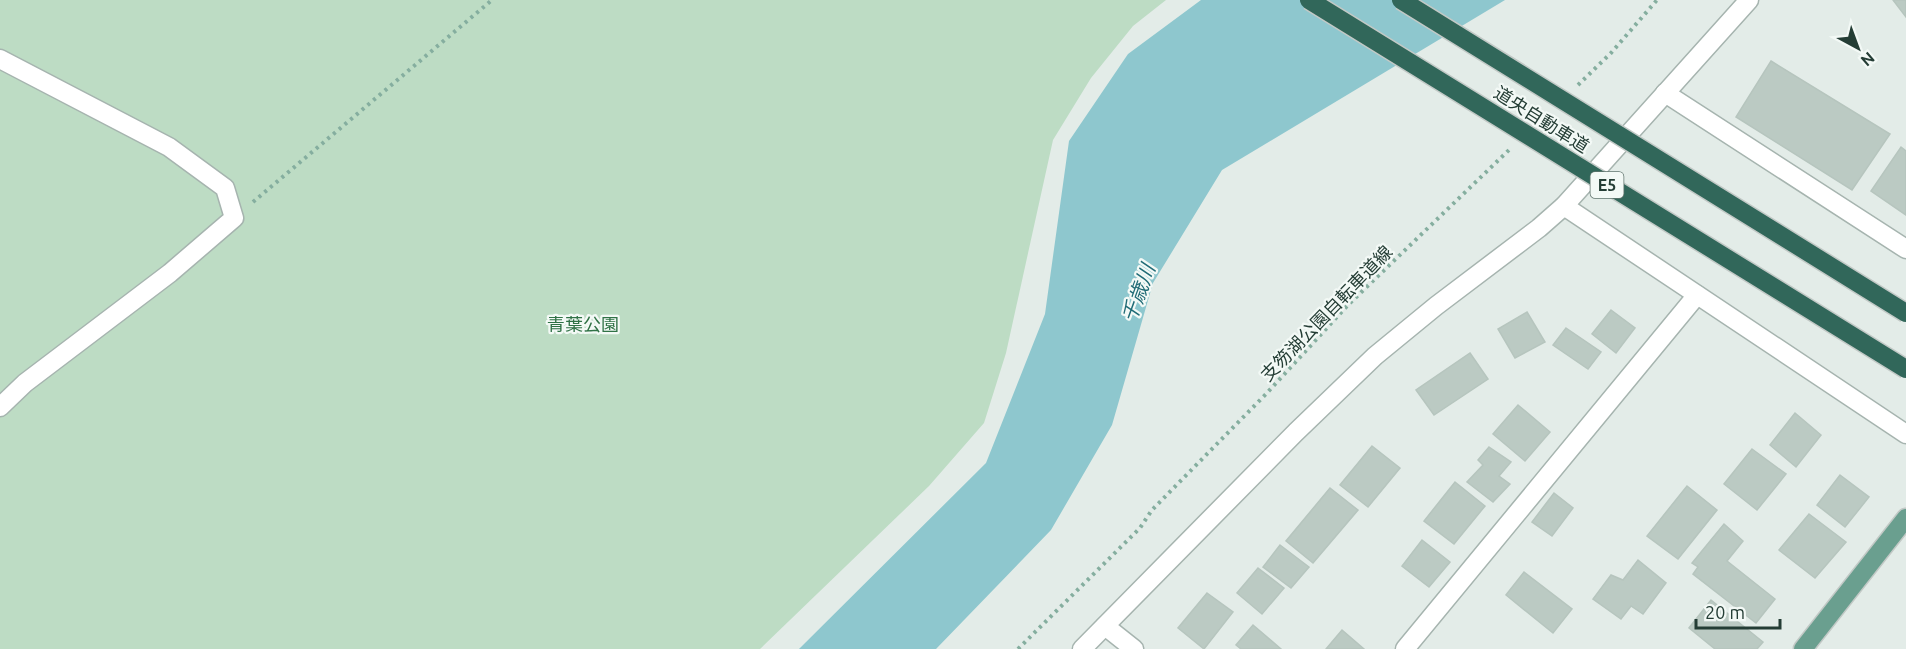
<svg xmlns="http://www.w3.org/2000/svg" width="1906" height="649" font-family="Ubuntu,'Noto Sans JP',sans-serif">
<rect width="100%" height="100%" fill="#e3ece8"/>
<path fill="#bddcc4" d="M0 0H1166L1133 26 1091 78 1053 140 1006 353 984 423 929 486 760 649H0Z"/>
<path fill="#8ec7ce" d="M1201 0H1505L1222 170 1153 283 1112 425 1051 530 936 649H799L986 463 1045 314 1069 141 1128 54Z"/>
<g fill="#bbcac3" stroke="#b6c5be" stroke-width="1.5">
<path d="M1893 0H1906V17Z"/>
<path d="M1771 61 1890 134 1852 190 1736 117Z"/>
<path d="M1901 147 1906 151V215L1871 191Z"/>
<path d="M1611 310 1635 328 1616 353 1592 334Z"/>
<path d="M1527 312 1545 342 1515 358 1498 329Z"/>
<path d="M1566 328 1601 352 1588 369 1553 345Z"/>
<path d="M1470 353 1488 379 1434 415 1416 390Z"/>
<path d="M1518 405 1550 432 1525 461 1493 434Z"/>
<path d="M1795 413 1821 435 1796 467 1770 445Z"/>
<path d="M1372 446 1400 468 1368 507 1340 485Z"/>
<path d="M1489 447 1511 462 1499 476 1510 484 1493 502 1467 482 1483 465 1478 460Z"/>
<path d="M1752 449 1786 474 1757 510 1724 484Z"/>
<path d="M1840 475 1869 497 1845 527 1817 505Z"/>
<path d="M1455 482 1485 506 1454 544 1424 521Z"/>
<path d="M1687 486 1717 510 1678 559 1647 536Z"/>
<path d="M1330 488 1358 510 1313 563 1286 541Z"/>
<path d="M1554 493 1573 508 1552 536 1532 522Z"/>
<path d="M1809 514 1846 542 1815 578 1779 550Z"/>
<path d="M1724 524 1743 541 1727 561 1775 599 1756 623 1693 574 1698 567 1692 563Z"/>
<path d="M1422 540 1450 562 1429 587 1402 566Z"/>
<path d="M1280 545 1309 567 1291 588 1263 567Z"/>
<path d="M1638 560 1666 583 1643 614 1631 606 1621 619 1593 599 1611 575 1623 580Z"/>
<path d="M1258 568 1284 588 1262 614 1237 593Z"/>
<path d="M1524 572 1572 609 1553 633 1506 595Z"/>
<path d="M1207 593 1233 612 1204 649 1178 628Z"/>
<path d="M1711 600 1763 642 1757 649H1715L1689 628Z"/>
<path d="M1253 625 1281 649H1241L1236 645Z"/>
<path d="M1342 630 1364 649H1326Z"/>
</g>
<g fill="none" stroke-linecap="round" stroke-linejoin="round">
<g stroke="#a6b4af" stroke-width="21">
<g id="minor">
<path d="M0 59 169 147 225 188 234 218 170 273 25 383 0 407"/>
<path d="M1665 93 1906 249"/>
<path d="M1564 206 1906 434"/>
<path d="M1105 626 1134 649"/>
<path d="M1082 649 1296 432 1375 356 1436 306 1539 228 1564 206 1749 0"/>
<path d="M1405 649 1697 295"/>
</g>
</g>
<g stroke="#c2c9c6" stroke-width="21">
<path id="major" d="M1803 649 1906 518"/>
</g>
<g stroke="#85ae9f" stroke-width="4" stroke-dasharray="3 4.5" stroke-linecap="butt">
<path d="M1578 85 1611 53 1657 0"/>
<path d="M253 202 492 0"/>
<path d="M1018 649 1140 528 1152 510 1266 394 1349 304 1509 150"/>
</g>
<use href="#minor" stroke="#fff" stroke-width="18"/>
<use href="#major" stroke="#6a9f8f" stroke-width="18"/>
<g stroke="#c2c9c6" stroke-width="21" stroke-linecap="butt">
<g id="highway-bridge">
<path d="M1309 0 1906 369"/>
<path d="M1401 0 1906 313"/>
</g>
</g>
<use href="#highway-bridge" stroke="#31675a" stroke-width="18"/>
</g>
<g text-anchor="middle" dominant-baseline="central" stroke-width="4.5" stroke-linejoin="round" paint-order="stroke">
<rect fill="#f3f9f6" stroke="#62756f" stroke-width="1.5" x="1590.5" y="172" width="33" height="26" rx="4.5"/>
<g font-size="16" font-weight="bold" fill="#243d35">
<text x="1607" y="185">E5</text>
</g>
<g font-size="18" fill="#243d35" stroke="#f3f9f6">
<text transform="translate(1542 119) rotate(32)">道央自動車道</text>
<text transform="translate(1326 313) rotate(-46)">支笏湖公園自転車道線</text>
</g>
<g font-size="18" fill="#307246" stroke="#f3f9f6">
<text x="583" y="324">青葉公園</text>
</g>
<g font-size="20" font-style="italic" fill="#206b76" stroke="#f3f9f6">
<text transform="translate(1138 293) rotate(-70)">千歳川</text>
</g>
</g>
<g transform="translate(1858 48) rotate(139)" stroke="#f3f9f6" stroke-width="4.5" paint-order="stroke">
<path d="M0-4.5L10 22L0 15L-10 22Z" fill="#243d35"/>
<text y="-9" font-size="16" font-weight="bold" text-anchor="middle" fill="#243d35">N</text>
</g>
<path d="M1696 619v9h84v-9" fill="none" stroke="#243d35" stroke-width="3"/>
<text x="1705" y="619" font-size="18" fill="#243d35" stroke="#f3f9f6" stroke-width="4.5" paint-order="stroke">20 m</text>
</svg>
